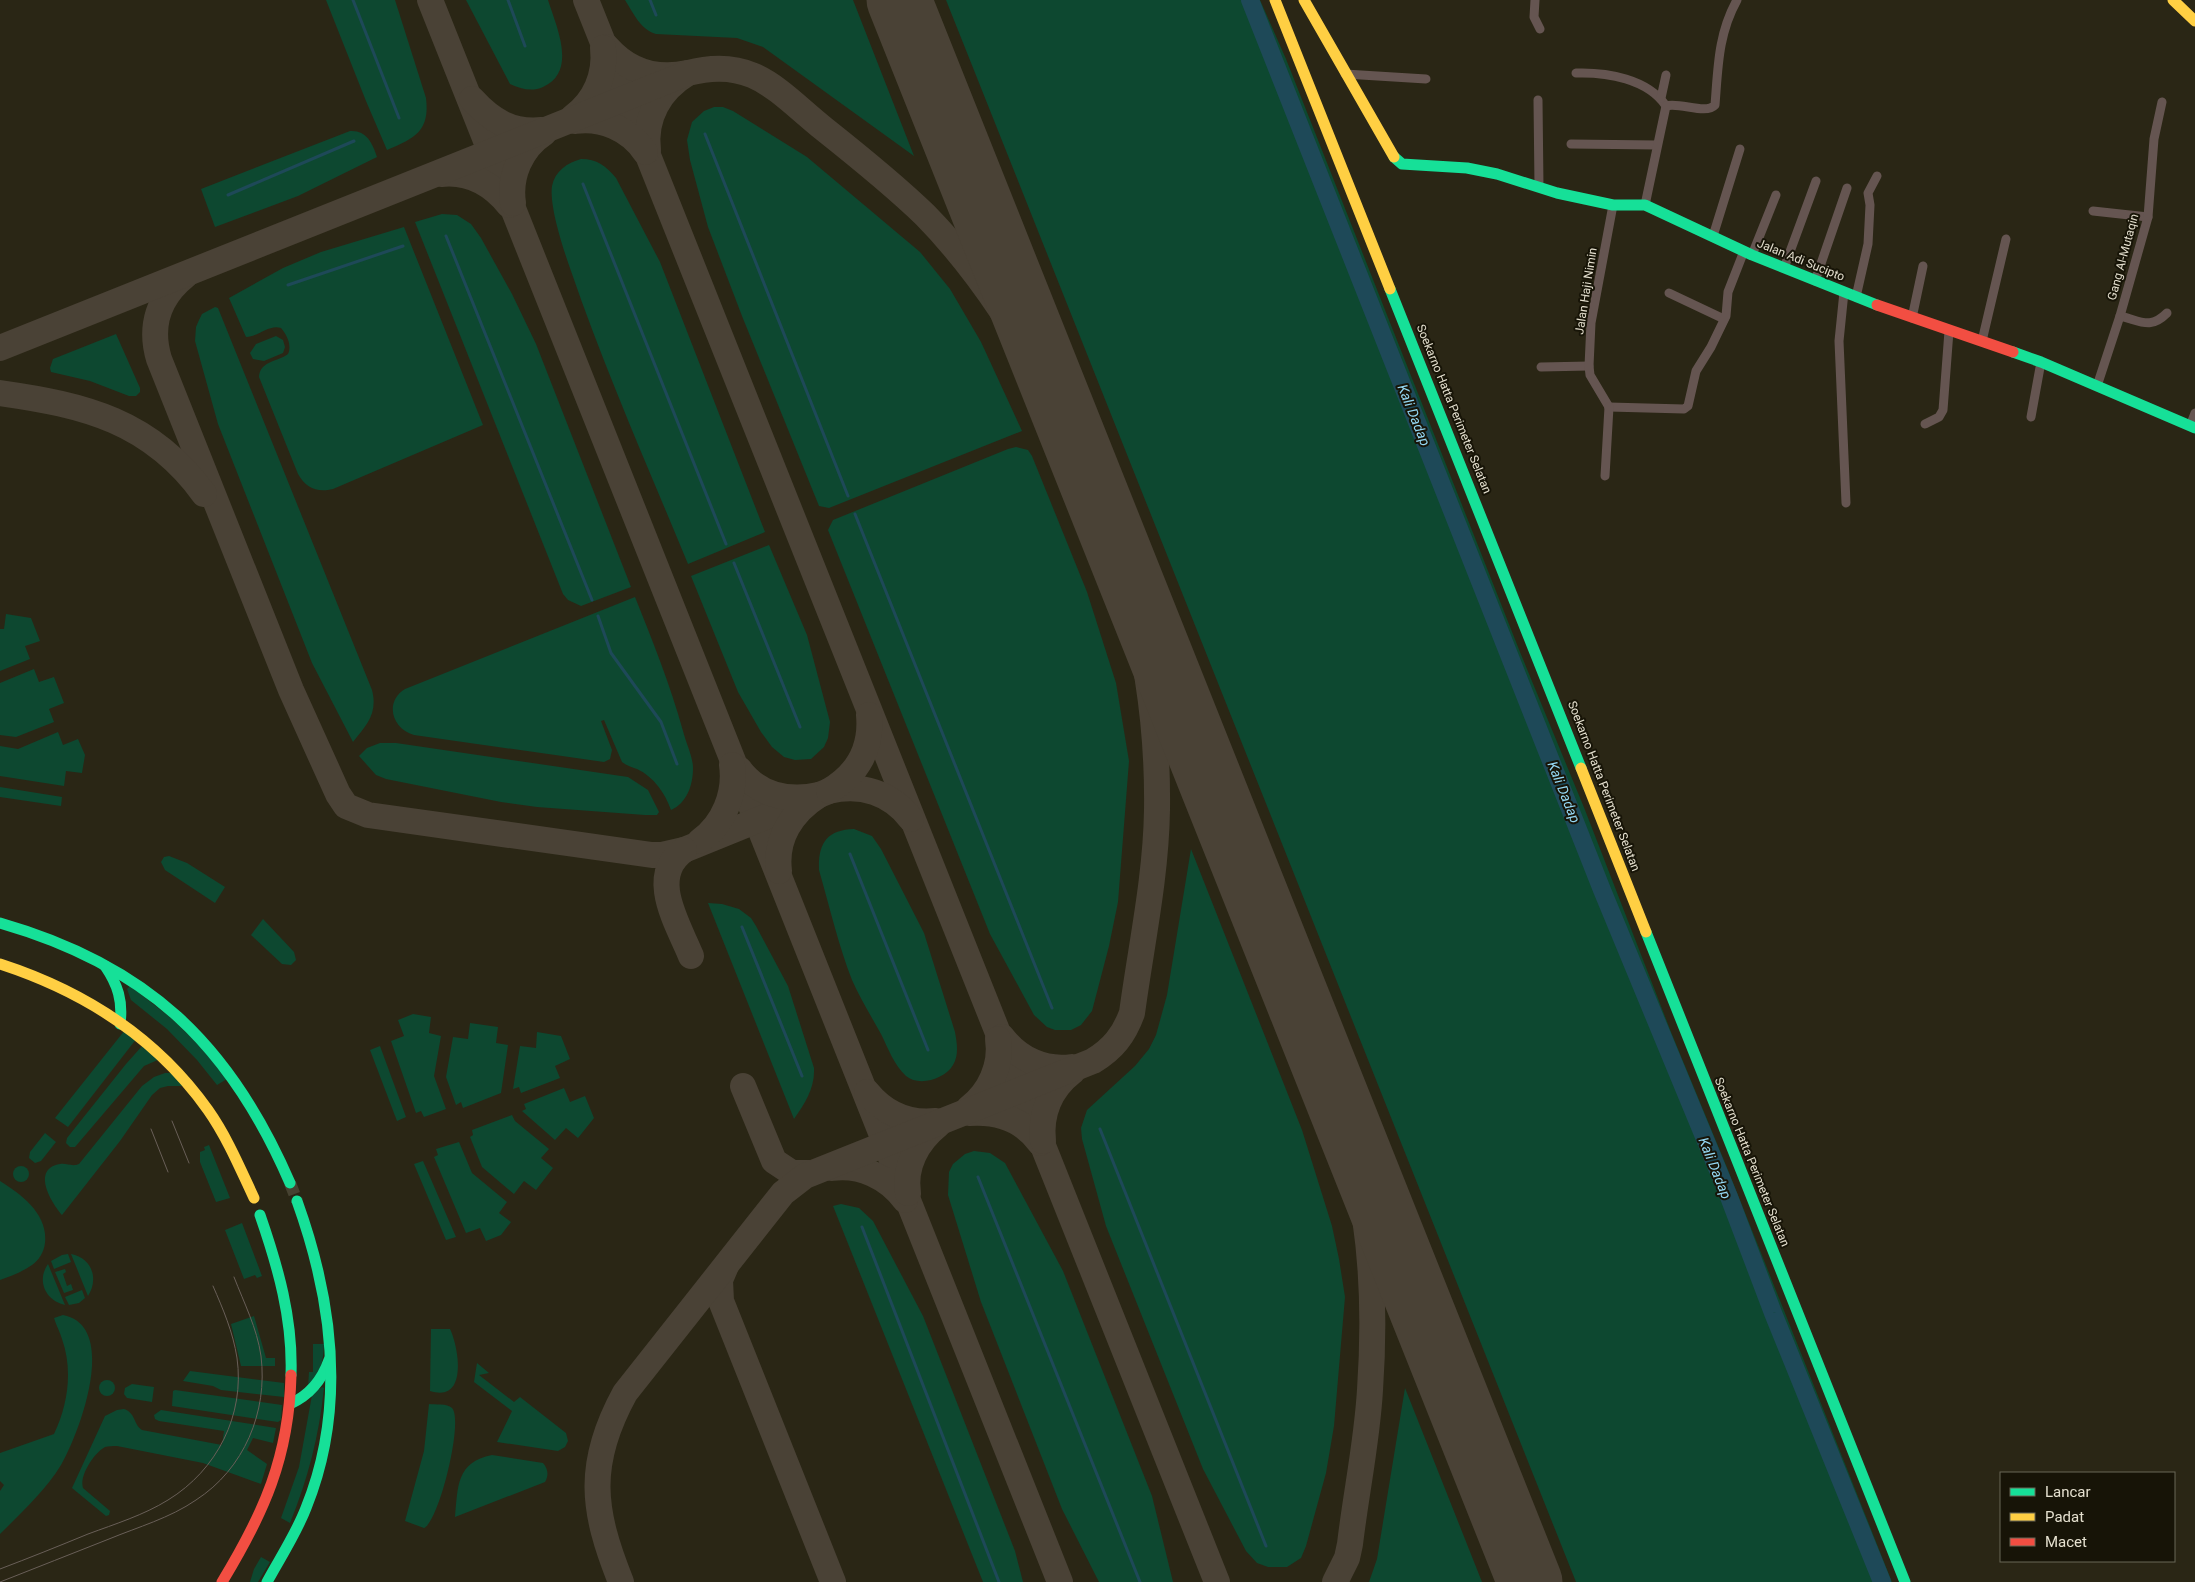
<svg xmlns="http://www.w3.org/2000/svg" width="2195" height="1582" font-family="Roboto,sans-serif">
<rect width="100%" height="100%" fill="#2a2615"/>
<g fill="#0d4830">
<path d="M326 0H395L426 98C430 131 415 138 387 150L366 101Z"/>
<path d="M466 0H548C556 26 578 71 543 87 532 92 521 89 510 84Z"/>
<path d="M625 0H853L914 156 763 47 737 38 656 34C640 29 634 14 625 0Z"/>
<path d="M946 0H1260L1286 59 1520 652 1585 810 1671 1032 1728 1170 1892 1582H1576Z"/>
<path d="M714 107H723L733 111 807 157 920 252 950 289 967 318 981 342 1022 431 829 508 819 506 742 316 708 227 690 160 687 140 692 122 704 111Z"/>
<path d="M350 131C366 130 372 142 377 157L298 196 215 227 201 189Z"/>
<path d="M581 159C597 159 606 166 616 178L660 262 765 532 688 564C648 467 605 370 571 271 564 251 549 207 552 186 555 171 567 163 581 159Z"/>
<path d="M442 214 457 215 471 224 481 238 512 294 536 344 631 587 581 606 568 600 563 594 415 222Z"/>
<path d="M404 227 483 425 333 489C317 493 306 488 298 474L259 377C260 361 277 362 288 354 292 345 287 335 281 328 269 324 258 337 246 337L229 298 283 268 321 252Z"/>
<path d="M215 307 218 308 372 690C378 713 367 725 353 742L312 663 218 424 195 341 196 327 199 320 202 314Z"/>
<path d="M116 334 140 388V392L136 396H129L90 381 51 372 50 368 53 359Z"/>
<path d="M276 336 283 340 285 347 283 353 264 361 253 359 250 353 256 344Z"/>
<path d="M1016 447 1028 450 1032 456 1087 592 1116 683 1129 761 1118 902 1109 946 1092 1011 1081 1025 1071 1030H1055L1047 1027 1034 1015 990 934 828 530 833 520 1008 449Z"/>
<path d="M769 545 807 635 830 722 828 738 824 747 811 759 795 760 784 757 772 747 761 732 738 692 691 576Z"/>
<path d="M635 597C653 642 670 684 683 731 686 743 693 757 693 768 693 785 687 803 671 810 665 793 654 777 637 769 632 767 627 766 622 762L604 720 601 721 612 750 610 759 604 762 414 735C392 729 384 702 405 689Z"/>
<path d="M6 614 31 618 40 641 25 646 30 659 0 671V629H4Z"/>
<path d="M34 669 39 682 54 677 64 703 49 709 54 722 16 737 0 735V683Z"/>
<path d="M58 732 63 745 78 739 85 755 82 773 66 771 64 786 0 776V746L18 749Z"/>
<path d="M380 743H396L628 777 648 790 659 812 657 815H645L537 807 501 802 386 779 376 775 359 756 367 748Z"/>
<path d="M0 787 62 797 61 806 0 797Z"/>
<path d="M854 829 872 836 881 849 924 933 955 1032C957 1043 959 1055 953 1065 945 1079 919 1087 906 1076 894 1065 888 1048 881 1034 871 1016 860 998 852 980 839 947 829 905 819 870 818 843 827 830 854 829Z"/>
<path d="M1191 849 1302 1130 1332 1226 1339 1259 1345 1297 1334 1426 1326 1473 1306 1546 1301 1558 1287 1567H1268L1257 1563 1246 1551 1203 1469 1106 1226 1082 1139 1081 1128 1087 1110 1135 1066 1149 1049 1156 1035 1167 995Z"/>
<path d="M169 856 187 863 225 887 215 903 165 870 161 862 164 857Z"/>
<path d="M708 903 722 904 739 909 751 918 756 926 788 986 814 1068C815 1088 805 1103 794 1119Z"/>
<path d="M263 919 294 952 296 960 291 965 282 964 251 935Z"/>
<path d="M130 986 171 1018 200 1046 227 1079 217 1085 197 1060 167 1029 131 1000 127 989Z"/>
<path d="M413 1014 431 1017 429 1033 441 1036 434 1076 446 1109 424 1117 421 1111 416 1113 391 1041 404 1036 398 1020Z"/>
<path d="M470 1023 498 1027 496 1043 508 1045 501 1093 463 1108 461 1102 456 1105 446 1077 453 1037 468 1039Z"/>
<path d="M125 1030 137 1038 68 1127 55 1118Z"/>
<path d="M537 1032 561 1036 570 1059 555 1066 560 1078 521 1093 519 1087 513 1089 520 1046 536 1048Z"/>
<path d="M143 1045 160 1059 144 1066 75 1147H70L66 1143 67 1138 126 1064Z"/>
<path d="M380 1046 406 1117 397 1121 370 1050Z"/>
<path d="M165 1073H173L184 1086H168L160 1088 152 1095 120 1141 62 1215C51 1202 31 1169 60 1164 67 1163 72 1167 79 1164L142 1086 154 1077Z"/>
<path d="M564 1088 570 1102 585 1096 594 1118 578 1138 566 1128 555 1140 522 1111 526 1109 524 1104Z"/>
<path d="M512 1115 515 1121 549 1149 541 1158 553 1168 536 1190 524 1181 514 1194 482 1167 470 1137 473 1135 472 1130Z"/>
<path d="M45 1133 56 1142 41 1161 35 1163 29 1158 30 1152Z"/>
<path d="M459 1142 472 1173 507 1202 499 1213 511 1222 501 1235 486 1241 480 1228 466 1233 434 1157 438 1155 436 1149Z"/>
<path d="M209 1145 230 1198 216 1202 200 1162V1152L205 1150 204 1147Z"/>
<path d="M974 1151 990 1153 1005 1163 1063 1271 1152 1496 1173 1582H1099L1062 1509 981 1302 948 1195 949 1172 953 1164 965 1154Z"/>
<path d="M423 1161 456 1237 446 1240 414 1164Z"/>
<circle cx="21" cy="1174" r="8"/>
<path d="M0 1181C22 1195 48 1214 45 1243 44 1252 39 1260 32 1265 22 1272 11 1276 0 1280Z"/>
<path d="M841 1204 859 1208 873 1221 923 1316 1015 1551 1023 1582H983L833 1206Z"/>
<path d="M242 1223 262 1276 257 1278 255 1275 244 1279 225 1230Z"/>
<path d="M68 1254 71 1262 54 1269 51 1261 62 1255Z"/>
<path d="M71 1254C92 1258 99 1279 88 1296Z"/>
<path d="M48 1264 65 1305C46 1301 36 1281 48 1264Z"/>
<path d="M65 1269 66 1272 63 1274 67 1286 71 1284 73 1290 64 1293 55 1272Z"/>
<path d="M82 1290 85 1298 79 1303 69 1305 65 1297Z"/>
<path d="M63 1315C120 1326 79 1434 61 1465 45 1491 22 1512 0 1534V1491L4 1485 0 1481V1453L54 1434C68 1405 73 1370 62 1339 60 1332 56 1325 54 1318Z"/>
<path d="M254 1316 266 1358H275V1366H241L231 1324Z"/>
<path d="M431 1329H450C459 1348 468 1403 430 1391Z"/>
<path d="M313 1344H324C323 1364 321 1371 308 1387L309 1372H313Z"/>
<path d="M477 1363 489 1373 479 1375 514 1402 520 1397 566 1433 568 1441 565 1447 558 1451 497 1442 512 1411 474 1382Z"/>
<path d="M190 1371 284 1383V1397L221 1390 213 1386 183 1381Z"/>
<circle cx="107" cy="1388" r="8"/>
<path d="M132 1384 154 1387 152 1402 127 1398 124 1394 125 1388Z"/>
<path d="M322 1387 324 1388C319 1436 308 1479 290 1523L281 1518 299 1467 312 1395Z"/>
<path d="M1405 1388 1482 1582H1369L1377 1559Z"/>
<path d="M175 1390 282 1405 281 1420 278 1422 172 1406 173 1391Z"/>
<path d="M429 1404C435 1405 447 1403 452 1408 464 1420 439 1522 424 1528L405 1521 424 1451Z"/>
<path d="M124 1409C136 1413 133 1424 142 1430L222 1445 224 1431 159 1421 155 1419 154 1415 161 1410 276 1428 273 1443 253 1438 247 1450 267 1464 261 1484 203 1463 117 1446C113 1446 108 1446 105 1447 94 1453 79 1476 83 1488L110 1511 109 1515 106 1516 72 1488 105 1416 117 1410Z"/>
<path d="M492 1455 543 1463C548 1469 549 1475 545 1482L455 1517C458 1487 456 1462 492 1455Z"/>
<path d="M261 1557 270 1562 258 1582H250L254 1569Z"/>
</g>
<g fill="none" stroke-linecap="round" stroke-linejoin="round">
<g stroke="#1e4958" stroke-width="3">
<path d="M353 0 399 118"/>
<path d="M508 0 525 46"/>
<path d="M650 0 656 15"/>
<path d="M705 134 848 496"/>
<path d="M583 184 726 544"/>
<path d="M228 195 354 141"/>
<path d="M446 236 592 600"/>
<path d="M288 285 403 246"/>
<path d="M855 514 1052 1008"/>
<path d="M734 563 800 727"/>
<path d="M598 616 611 653 661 722 677 764"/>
<path d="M850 854 928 1050"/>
<path d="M742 927 802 1076"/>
<path d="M1100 1129 1266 1546"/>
<path d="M978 1177 1140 1582"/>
<path d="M862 1227 999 1582"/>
</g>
<path stroke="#1e4958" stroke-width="18" d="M1250 0 1602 890 1729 1197 1773 1313 1882 1582"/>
<g stroke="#4a4236" stroke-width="26">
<path d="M430 0 1060 1582"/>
<path d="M586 0 1217 1582"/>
<path d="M607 47C629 72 656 80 688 73 660 90 644 117 648 150"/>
<path d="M472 99C492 121 512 133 542 130"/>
<path d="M573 117C595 101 606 75 603 48"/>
<path d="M575 121C601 117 630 129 645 152"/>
<path d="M441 174C469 171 492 184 509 205"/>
<path d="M513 203C509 176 521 148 544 133"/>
<path d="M185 276C159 297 149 326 159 359L291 690 338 794 346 806 368 815 652 855H662L684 850 829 791C861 783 891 793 911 819"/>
<path d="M0 348 688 73C753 56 777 91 824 129 858 156 893 184 925 215 984 275 1027 347 1067 421"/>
<path d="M0 393C85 405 151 421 204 494"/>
<path d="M739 769C758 795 788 802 819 795 792 812 775 838 779 871"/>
<path d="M829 791C858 774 872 748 869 715"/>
<path d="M700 841C724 824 736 793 732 765"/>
<path d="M684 850C647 876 678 924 691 956"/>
<path d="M1002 1037C1019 1059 1044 1071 1072 1067"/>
<path d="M1324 1066C1336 1101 1347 1135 1356 1171 1373 1242 1375 1317 1370 1390 1367 1442 1356 1493 1350 1544L1347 1558 1335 1582"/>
<path d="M743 1086 774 1161 792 1173H811"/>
<path d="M867 1092C885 1114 909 1124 936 1121"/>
<path d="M969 1108C990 1092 1002 1065 998 1039"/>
<path d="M969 1113C997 1111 1023 1119 1040 1143"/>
<path d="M1043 1141C1040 1114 1050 1089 1072 1072"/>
<path d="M832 1168C860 1164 888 1177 905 1200"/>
<path d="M908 1193C904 1166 917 1142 938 1125"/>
<path d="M726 1266 720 1280 721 1301 833 1582"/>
<path d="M621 1582C592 1510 586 1464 625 1393L783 1193 805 1176 1093 1061C1113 1049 1124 1035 1132 1013 1141 946 1156 878 1157 810 1158 738 1149 666 1130 596 1122 566 1111 536 1101 506"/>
</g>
<path stroke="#4a4236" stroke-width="65" d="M899 0 1530 1582"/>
<path stroke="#464231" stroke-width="12" stroke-dasharray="12 6" stroke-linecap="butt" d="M290 1183 297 1201"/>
<g stroke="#655551" stroke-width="9">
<path d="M1535 0 1534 17 1540 29"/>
<path d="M1576 73C1607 72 1648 79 1666 106"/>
<path d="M1345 74 1426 79"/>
<path d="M1661 98 1666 75"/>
<path d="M1538 100 1539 187"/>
<path d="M1571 144 1657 145"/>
<path d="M1645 205 1666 106C1680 102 1706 115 1715 105 1718 68 1718 34 1737 0"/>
<path d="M2093 211 2148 217"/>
<path d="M1713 236 1740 149"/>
<path d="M1752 255 1776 195"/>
<path d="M1784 268 1816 181"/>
<path d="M1815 281 1847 188"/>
<path d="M1844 292 1839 341 1846 503"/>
<path d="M1669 293 1724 319"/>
<path d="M1856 297 1868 244 1870 205 1868 193 1877 176"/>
<path d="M2120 316C2141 321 2150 330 2167 313"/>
<path d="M1912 318 1923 266"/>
<path d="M1982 341 2006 239"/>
<path d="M1541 367 1589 366"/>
<path d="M2097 386 2120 316 2148 217 2154 139 2162 102"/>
<path d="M1609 407 1684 409 1688 406 1696 371 1711 347 1726 316 1728 292 1744 251"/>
<path d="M1609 407 1590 375 1589 366 1591 323 1613 205"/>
<path d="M2031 417 2041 362"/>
<path d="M1925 424 1939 417 1943 410 1949 331"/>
<path d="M2190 426 2195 413"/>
<path d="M1605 476 1609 407"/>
</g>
<g stroke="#16e098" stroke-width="11">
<path d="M1394 157 1402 164 1467 168 1497 174 1557 193 1613 205H1645L1752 255 1877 305"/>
<path d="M1390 289 1581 768"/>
<path d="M2013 352 2041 362 2195 428"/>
<path d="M0 923C147 965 230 1044 290 1183"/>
<path d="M1646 932 1905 1582"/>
<path d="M105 966C118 985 123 1001 120 1024"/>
<path d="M260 1215C278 1267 293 1319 291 1375"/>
<path d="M290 1404C310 1395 322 1380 329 1360"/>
<path d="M267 1582C280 1558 296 1534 306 1508 347 1407 333 1301 297 1201"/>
</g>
<g stroke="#ffcf43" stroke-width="11">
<path d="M1275 0 1390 289"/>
<path d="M1304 0 1394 157"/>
<path d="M2173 0 2195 21"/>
<path d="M1581 768 1646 932"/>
<path d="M0 964C83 991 157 1038 208 1110 227 1137 240 1168 254 1198"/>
</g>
<g stroke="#f24e42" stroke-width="11">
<path d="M1877 305 2013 352"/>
<path d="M222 1582C264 1513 289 1457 291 1375"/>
</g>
<g stroke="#695f58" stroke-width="1">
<path d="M172 1121 189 1163"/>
<path d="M151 1129 168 1172"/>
<path d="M0 1569C29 1558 59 1546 88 1534 115 1524 144 1515 168 1500 217 1470 245 1415 237 1358 233 1332 223 1309 213 1286"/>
<path d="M0 1582C36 1568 73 1553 109 1539 138 1527 170 1518 196 1500 244 1469 268 1412 261 1356 257 1328 244 1303 234 1277"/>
</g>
</g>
<g text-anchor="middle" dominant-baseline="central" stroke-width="4" stroke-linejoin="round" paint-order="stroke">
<g font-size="12" fill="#e5e0cf" stroke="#171407">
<text transform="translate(2123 257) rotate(-75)">Gang Al-Mutaqin</text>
<text transform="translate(1801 260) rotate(22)">Jalan Adi Sucipto</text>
<text transform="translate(1586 291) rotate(-81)">Jalan Haji Nimin</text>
<text transform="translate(1454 409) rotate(68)">Soekarno Hatta Perimeter Selatan</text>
<text transform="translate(1604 786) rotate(69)">Soekarno Hatta Perimeter Selatan</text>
<text transform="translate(1752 1162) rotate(68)">Soekarno Hatta Perimeter Selatan</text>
</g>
<g font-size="14" font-style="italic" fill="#94d7f3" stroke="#171407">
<text transform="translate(1414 415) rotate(68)">Kali Dadap</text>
<text transform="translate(1564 792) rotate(68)">Kali Dadap</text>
<text transform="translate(1715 1168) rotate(68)">Kali Dadap</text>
</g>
</g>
<rect x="2000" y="1472" width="175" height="90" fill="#171407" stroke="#696657"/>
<rect x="2010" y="1488" width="25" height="8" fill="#16e098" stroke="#696657"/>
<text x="2045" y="1497" font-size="15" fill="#e5e0cf">Lancar</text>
<rect x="2010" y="1513" width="25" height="8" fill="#ffcf43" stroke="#696657"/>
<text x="2045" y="1522" font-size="15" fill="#e5e0cf">Padat</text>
<rect x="2010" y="1538" width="25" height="8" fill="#f24e42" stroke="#696657"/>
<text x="2045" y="1547" font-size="15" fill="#e5e0cf">Macet</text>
</svg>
